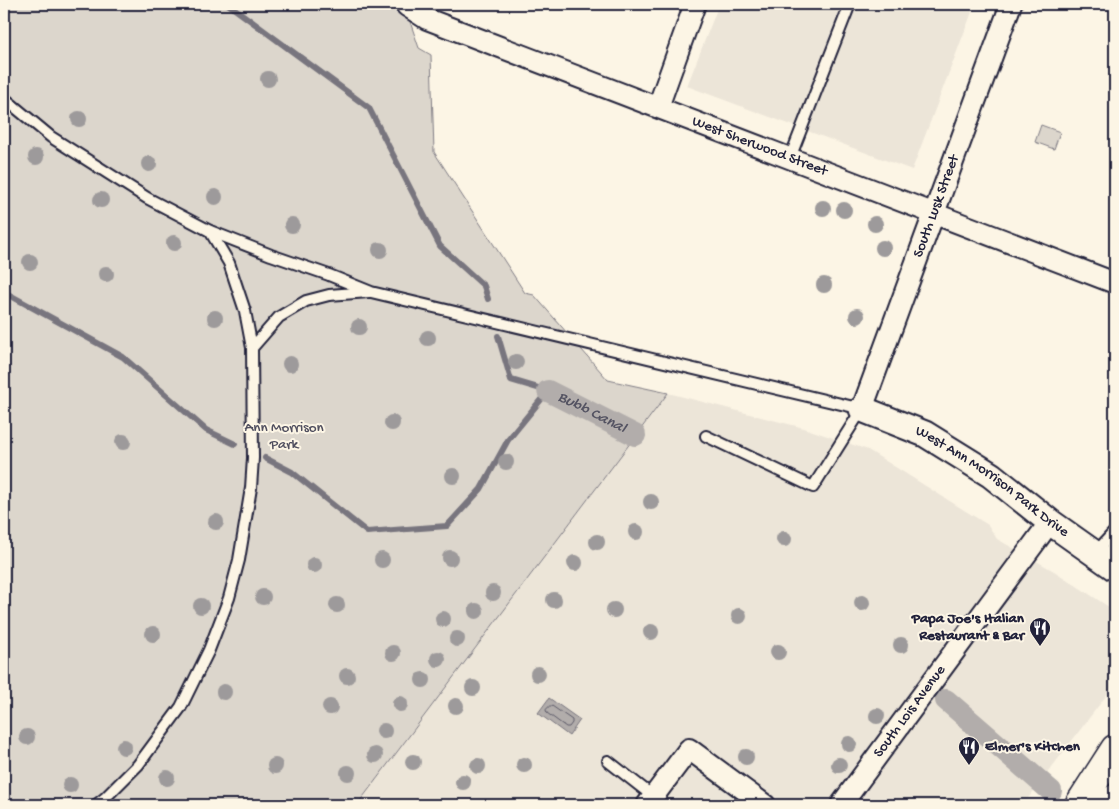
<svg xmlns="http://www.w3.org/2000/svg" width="1119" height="809" font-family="'Gochi Hand',sans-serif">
<rect width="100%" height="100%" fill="#fcf5e5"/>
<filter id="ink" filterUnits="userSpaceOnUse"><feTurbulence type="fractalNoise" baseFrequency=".02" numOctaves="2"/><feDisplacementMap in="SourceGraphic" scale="10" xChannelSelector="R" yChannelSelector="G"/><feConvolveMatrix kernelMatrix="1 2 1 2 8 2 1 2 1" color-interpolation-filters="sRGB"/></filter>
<g filter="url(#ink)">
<g fill="#ece5d8">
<path d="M719 4H975L912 170 687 86Z"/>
<path d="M668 393 804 428 868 450 988 525 997 539 1054 571 1115 611V684L1023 805H357Z"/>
</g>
<g fill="#dcd6cc" stroke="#7f7c84">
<path d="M4 4H404L419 48 431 55 434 152 525 293 534 295 608 380 668 393 357 805H4Z"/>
<path d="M1041 125 1060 132 1054 149 1035 142Z"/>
</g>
<path fill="#b2adab" stroke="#78757e" d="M549 698 580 720 569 736 538 713Z"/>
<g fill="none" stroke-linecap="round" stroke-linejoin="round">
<path stroke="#5c5a68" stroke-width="1" d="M550 706H552L572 720V723L569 727H566L547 713 546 710Z"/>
<g stroke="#78757e" stroke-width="6">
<path d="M228 4 369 108 440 246 484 286 488 299"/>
<path d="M4 292 123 357 206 430 235 444"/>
<path d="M265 458 292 472 367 532 447 526 481 489 508 440 548 391 511 380 498 336"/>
</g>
<g stroke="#b2adab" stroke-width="22">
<path id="s1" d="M548 391 635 435"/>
<path d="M946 700 1051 791"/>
</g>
<g stroke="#22223b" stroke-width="14">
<g id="service">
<path d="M4 98 51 137 147 198 210 231 271 255 329 275 371 292 862 409 813 487 706 436"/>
<path d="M790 158 850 4"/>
<path d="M252 348 279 317 306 301 329 295 369 292"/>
<path d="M1095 553 1115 531"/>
<path d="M608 761 654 797"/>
<path d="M96 805 105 798 138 765 181 707 209 650 229 598 239 560 251 488 253 458 252 348 245 311 229 263 210 231"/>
</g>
</g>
<g stroke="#22223b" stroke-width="24">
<g id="minor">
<path id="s2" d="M407 4V6L427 19 1115 283"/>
<path d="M658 107 695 4"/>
<path id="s3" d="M862 409 1011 4"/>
<path d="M647 805 689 749 765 805"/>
<path id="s4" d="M841 805 1050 522"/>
</g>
</g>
<g stroke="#22223b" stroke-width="29">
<g id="tertiary">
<path id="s5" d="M862 409 925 434 991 475 1050 522 1115 568"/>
</g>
</g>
<g stroke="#22223b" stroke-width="31">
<g id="primary">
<path d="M1079 805 1115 749"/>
<path d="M1111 805 1115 799"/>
</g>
</g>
<use href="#service" stroke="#fcf5e5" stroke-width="10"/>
<use href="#minor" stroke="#fcf5e5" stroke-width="20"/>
<use href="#tertiary" stroke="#fcf5e5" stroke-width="25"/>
<use href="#primary" stroke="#fcf5e5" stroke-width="28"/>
</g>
<g fill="#9d9a9b">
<circle cx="268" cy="79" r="8"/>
<circle cx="79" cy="119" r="8"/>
<circle cx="36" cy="157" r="8"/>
<circle cx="149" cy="164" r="8"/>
<circle cx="215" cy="197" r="8"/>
<circle cx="101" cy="200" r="8"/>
<circle cx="823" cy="208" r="8"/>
<circle cx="844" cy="210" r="8"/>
<circle cx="875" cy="224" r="8"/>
<circle cx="292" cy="225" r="8"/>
<circle cx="174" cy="243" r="8"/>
<circle cx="883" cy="248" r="8"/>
<circle cx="380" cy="250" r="8"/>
<circle cx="30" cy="262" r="8"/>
<circle cx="106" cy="274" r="8"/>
<circle cx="824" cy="285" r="8"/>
<circle cx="857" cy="316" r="8"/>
<circle cx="215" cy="318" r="8"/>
<circle cx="359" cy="327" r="8"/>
<circle cx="428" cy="338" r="8"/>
<circle cx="516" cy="362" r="8"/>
<circle cx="290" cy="364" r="8"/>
<circle cx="392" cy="423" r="8"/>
<circle cx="123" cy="442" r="8"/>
<circle cx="506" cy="462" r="8"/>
<circle cx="453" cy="476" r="8"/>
<circle cx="651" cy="502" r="8"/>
<circle cx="216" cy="522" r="8"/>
<circle cx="636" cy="532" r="8"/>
<circle cx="784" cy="539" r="8"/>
<circle cx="597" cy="542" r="8"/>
<circle cx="450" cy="558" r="8"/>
<circle cx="382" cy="560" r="8"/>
<circle cx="575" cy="563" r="8"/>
<circle cx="314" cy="565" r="8"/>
<circle cx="493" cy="593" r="8"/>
<circle cx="263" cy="597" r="8"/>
<circle cx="554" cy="600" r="8"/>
<circle cx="862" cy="603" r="8"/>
<circle cx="337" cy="605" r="8"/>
<circle cx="201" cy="606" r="8"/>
<circle cx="614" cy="610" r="8"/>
<circle cx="476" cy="611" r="8"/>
<circle cx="739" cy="616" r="8"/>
<circle cx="443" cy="619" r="8"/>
<circle cx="651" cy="632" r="8"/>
<circle cx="153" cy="634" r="8"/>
<circle cx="457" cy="639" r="8"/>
<circle cx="901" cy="645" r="8"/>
<circle cx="778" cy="652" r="8"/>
<circle cx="393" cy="653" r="8"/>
<circle cx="438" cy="659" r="8"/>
<circle cx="538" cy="674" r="8"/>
<circle cx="347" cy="676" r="8"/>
<circle cx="423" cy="680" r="8"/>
<circle cx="473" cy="688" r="8"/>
<circle cx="224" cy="692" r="8"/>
<circle cx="400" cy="704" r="8"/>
<circle cx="456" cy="706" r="8"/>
<circle cx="330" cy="707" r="8"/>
<circle cx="877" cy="716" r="8"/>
<circle cx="384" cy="731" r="8"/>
<circle cx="27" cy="737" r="8"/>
<circle cx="849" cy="744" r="8"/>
<circle cx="124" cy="747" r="8"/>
<circle cx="375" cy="755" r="8"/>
<circle cx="746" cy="757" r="8"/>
<circle cx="413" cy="762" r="8"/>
<circle cx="524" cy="765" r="8"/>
<circle cx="839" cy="765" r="8"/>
<circle cx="275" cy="766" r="8"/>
<circle cx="478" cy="766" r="8"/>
<circle cx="348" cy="773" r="8"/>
<circle cx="167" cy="778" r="8"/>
<circle cx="463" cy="782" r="8"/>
<circle cx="70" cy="785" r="8"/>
</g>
</g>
<defs>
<g id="restaurant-pin" transform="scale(1.125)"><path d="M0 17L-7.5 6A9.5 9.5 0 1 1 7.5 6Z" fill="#22223b" stroke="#fcf5e5"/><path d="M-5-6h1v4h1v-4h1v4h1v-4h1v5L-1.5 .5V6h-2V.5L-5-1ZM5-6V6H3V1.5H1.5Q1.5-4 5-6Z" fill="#fff"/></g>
</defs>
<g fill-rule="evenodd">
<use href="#restaurant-pin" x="1040" y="628"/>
<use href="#restaurant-pin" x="969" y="747"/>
</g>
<g text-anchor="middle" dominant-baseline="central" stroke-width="4" stroke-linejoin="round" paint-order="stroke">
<g font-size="15" fill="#22223b" stroke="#fcf5e5">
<text stroke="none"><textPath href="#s2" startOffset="382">West Sherwood Street</textPath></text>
<text stroke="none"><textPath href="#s3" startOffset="216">South Lusk Street</textPath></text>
<text stroke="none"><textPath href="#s5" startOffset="150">West Ann Morrison Park Drive</textPath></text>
<text stroke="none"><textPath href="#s4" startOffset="116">South Lois Avenue</textPath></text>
</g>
<g font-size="15" fill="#504f5f" stroke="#fcf5e5">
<text x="284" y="428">Ann Morrison<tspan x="284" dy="17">Park</tspan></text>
</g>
<g font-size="15" font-weight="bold" fill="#22223b" stroke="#fcf5e5" text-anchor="end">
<text x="1024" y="619">Papa Joe's Italian<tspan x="1024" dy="17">Restaurant &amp; Bar</tspan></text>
<text x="985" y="747" text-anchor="start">Elmer's Kitchen</text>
</g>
<g font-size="16" font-style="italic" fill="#545362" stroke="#fcf5e5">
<text stroke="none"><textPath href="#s1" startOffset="49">Bubb Canal</textPath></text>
</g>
</g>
<rect width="1119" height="809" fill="none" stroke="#fcf5e5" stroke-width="20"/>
<rect x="10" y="10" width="1099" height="789" fill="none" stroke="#22223b" stroke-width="2" filter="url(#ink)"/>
</svg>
